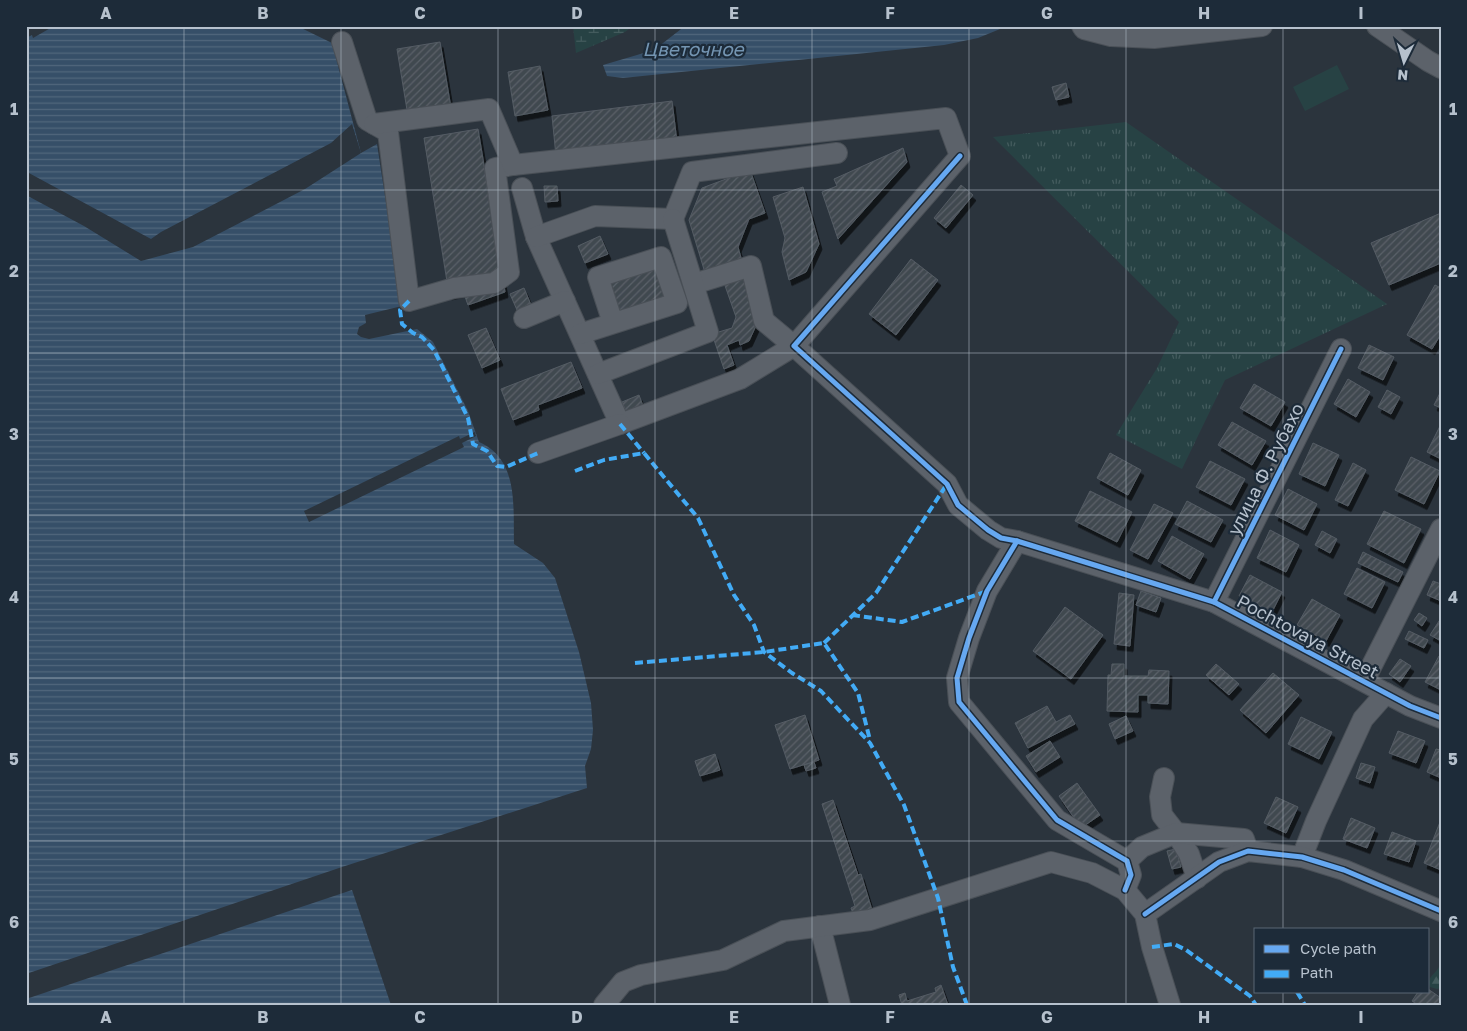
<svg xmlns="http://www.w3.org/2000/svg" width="1467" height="1031" font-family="'Golos Text',sans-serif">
<defs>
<pattern id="grass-tufts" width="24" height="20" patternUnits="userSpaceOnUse" patternTransform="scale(1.25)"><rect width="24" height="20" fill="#274244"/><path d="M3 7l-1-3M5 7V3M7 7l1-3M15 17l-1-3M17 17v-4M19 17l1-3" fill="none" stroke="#445c5e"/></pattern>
<pattern id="forest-firs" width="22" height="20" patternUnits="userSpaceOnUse" patternTransform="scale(1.25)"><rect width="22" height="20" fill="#274244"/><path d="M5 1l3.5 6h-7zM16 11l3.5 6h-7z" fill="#445c5e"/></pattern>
<pattern id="wetland-marsh" width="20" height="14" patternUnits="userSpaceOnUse" patternTransform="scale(1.25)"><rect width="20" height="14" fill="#274244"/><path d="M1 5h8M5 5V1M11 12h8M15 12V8" fill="none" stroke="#445c5e"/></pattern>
<pattern id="water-rules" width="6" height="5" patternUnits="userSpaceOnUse" patternTransform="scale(1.25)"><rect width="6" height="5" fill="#364f68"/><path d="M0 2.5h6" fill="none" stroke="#51677c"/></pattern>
<pattern id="building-hatch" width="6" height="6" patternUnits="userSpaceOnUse" patternTransform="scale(1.25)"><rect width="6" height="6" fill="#414850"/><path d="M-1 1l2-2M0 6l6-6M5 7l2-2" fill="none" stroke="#5a6168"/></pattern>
<filter id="shadow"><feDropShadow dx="3" dy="5.5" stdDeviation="0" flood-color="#0009"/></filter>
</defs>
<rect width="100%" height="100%" fill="#2b343d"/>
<path fill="url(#grass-tufts)" d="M1126 122 1387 304 1225 380 1182 469 1116 435 1157 368 1179 322 993 137Z"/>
<path fill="url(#forest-firs)" d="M1440 965 1441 988 1437 989 1430 987C1426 976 1436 975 1440 965Z"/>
<path fill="url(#wetland-marsh)" d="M573 26H633L625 32 576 53Z"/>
<path fill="#274244" d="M1337 65 1349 89 1305 111 1293 87Z"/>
<g fill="url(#water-rules)">
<path d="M26 26H297L332 43 361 153 377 144 402 306 365 315 366 323 359 327 357 334 361 337 369 339 417 329 433 342 468 411 479 442C519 459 513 507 514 544L543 563 555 578 579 652 591 703 593 730 591 749 585 766 587 788 342 867 26 974Z"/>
<path d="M685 26H1005V27L978 38 944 45 623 78 607 76 603 65 654 50Z"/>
<path d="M352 890 391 1005H26V999Z"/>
</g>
<g fill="#2b343d">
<path d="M28 26H54L33 38 32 35 26 38V30L29 28Z"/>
<path d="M352 124 361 153 305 189 193 247 141 261 84 226 26 195 27 172 151 239 161 232 331 143Z"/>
<path d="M475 432 476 436 462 443 464 447 309 522 304 511 459 436 460 439Z"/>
</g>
<g fill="url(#building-hatch)" stroke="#545c64" filter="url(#shadow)">
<path d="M440 42 451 108 408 116 397 49Z"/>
<path d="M540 66 548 110 515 116 508 72Z"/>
<path d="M1066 83 1069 97 1056 100 1052 87Z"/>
<path d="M672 101 677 142 556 156 552 116Z"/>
<path d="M478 129 505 292 468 305 463 291 449 294 424 138Z"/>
<path d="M903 148 907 162 838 239 822 192 837 186 834 179Z"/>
<path d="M750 170 765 213 749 219 738 247 743 265 706 276 689 220 702 188Z"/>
<path d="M961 185 973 195 946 228 934 218Z"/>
<path d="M544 186H557L558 201 545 202Z"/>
<path d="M803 187 819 244 806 272 789 280 782 252 785 238 773 197Z"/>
<path d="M1441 213V263L1389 285 1371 243Z"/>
<path d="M600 236 608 254 585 263 578 246Z"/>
<path d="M911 259 938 280 896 335 869 314Z"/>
<path d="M656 268 667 299 619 315 608 283Z"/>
<path d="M743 273 759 319 749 341 740 345 739 340 727 345 734 365 724 369 712 334 732 328 736 317 723 280Z"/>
<path d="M1435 285 1441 288V334L1432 349 1407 335Z"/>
<path d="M524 288 531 305 517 310 510 294Z"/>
<path d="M486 328 500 360 482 368 468 335Z"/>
<path d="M1369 345 1394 357 1383 380 1358 368Z"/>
<path d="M571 362 582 388 538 405 539 410 513 420 501 389Z"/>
<path d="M1348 379 1370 392 1356 417 1334 404Z"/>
<path d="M1254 384 1285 402 1271 426 1240 408Z"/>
<path d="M1387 390 1400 397 1391 414 1378 407Z"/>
<path d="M1441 391V408L1434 405Z"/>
<path d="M639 395 643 406 626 412 622 402Z"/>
<path d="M1232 422 1266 441 1252 465 1218 445Z"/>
<path d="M1441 424V459L1427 452Z"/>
<path d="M1313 443 1339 455 1325 486 1299 474Z"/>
<path d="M1110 453 1141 470 1128 495 1097 478Z"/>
<path d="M1411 457 1440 471 1424 504 1395 490Z"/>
<path d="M1210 461 1245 479 1231 505 1196 487Z"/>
<path d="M1353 463 1366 470 1348 506 1335 500Z"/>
<path d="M1288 489 1317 504 1304 530 1275 515Z"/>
<path d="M1090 491 1132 512 1117 542 1075 521Z"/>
<path d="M1187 501 1223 520 1211 542 1175 524Z"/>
<path d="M1154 504 1173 513 1148 559 1130 550Z"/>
<path d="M1384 511 1421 529 1404 563 1367 544Z"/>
<path d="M1270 530 1299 545 1286 572 1257 558Z"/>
<path d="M1322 531 1337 539 1330 553 1315 545Z"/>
<path d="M1172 536 1204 554 1190 579 1158 561Z"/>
<path d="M1363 552 1403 572 1398 582 1358 563Z"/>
<path d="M1357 568 1385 582 1372 608 1344 594Z"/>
<path d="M1250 575 1282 592 1272 612 1239 596Z"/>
<path d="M1433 581 1441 584V601L1427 595Z"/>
<path d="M1141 591 1161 598 1156 612 1136 605Z"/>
<path d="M1119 593 1134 595 1130 646 1114 644Z"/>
<path d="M1312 599 1340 615 1326 641 1297 625Z"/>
<path d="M1065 607 1103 635 1071 679 1033 651Z"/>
<path d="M1419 613 1427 618 1422 626 1414 620Z"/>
<path d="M1441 618V641L1430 635Z"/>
<path d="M1409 631 1428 640 1424 648 1405 639Z"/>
<path d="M1439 656 1441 657V690L1425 682Z"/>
<path d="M1400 659 1411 666 1400 682 1389 674Z"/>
<path d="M1112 664H1124V676H1148L1149 670 1169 671 1168 704 1148 703V695H1138V712L1107 711 1108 675H1111Z"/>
<path d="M1216 664 1239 684 1229 695 1206 675Z"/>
<path d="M1273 673 1299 695 1266 733 1240 710Z"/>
<path d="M1047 706 1056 722 1070 715 1075 724 1028 748 1015 723Z"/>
<path d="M805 715 819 760 790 769 775 725Z"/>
<path d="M1126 716 1133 731 1115 739 1109 724Z"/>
<path d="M1301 717 1332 732 1319 759 1288 744Z"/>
<path d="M1398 731 1425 741 1416 763 1389 753Z"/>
<path d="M1050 741 1060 757 1036 772 1026 756Z"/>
<path d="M1436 749 1441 750V778L1427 772Z"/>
<path d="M715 754 720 770 700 776 695 761Z"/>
<path d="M814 762 816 768 806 771 804 765Z"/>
<path d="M1361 763 1375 767 1370 783 1356 778Z"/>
<path d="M1077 783 1100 815 1081 828 1059 796Z"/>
<path d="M1276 797 1298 807 1286 833 1264 823Z"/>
<path d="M833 800 858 875 861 874 872 910 854 916 851 908 855 906 822 804Z"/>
<path d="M1351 818 1375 828 1367 848 1343 839Z"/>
<path d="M1440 822H1441V870L1424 863Z"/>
<path d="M1392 832 1416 841 1409 862 1384 854Z"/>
<path d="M1176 849 1181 867 1172 869 1167 851Z"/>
<path d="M941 985 948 1005H902L899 995 905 993 907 1001 936 992 935 988Z"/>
<path d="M1428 989 1441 998 1438 1005H1418L1412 1001 1418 992H1428Z"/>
</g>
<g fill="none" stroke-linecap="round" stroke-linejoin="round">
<g stroke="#4a5057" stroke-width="22">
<g id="minor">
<path d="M1082 26 1084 29 1111 36 1154 38 1262 26"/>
<path d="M1377 26 1428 61 1441 68"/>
<path d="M342 42 367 120 388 132 409 301 454 288 494 283 509 272 495 168 513 165"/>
<path d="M374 124 489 109 513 165 946 118 960 156 794 346 947 484 958 505 988 530 1001 538 1017 541 1214 602 1410 706 1441 718"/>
<path d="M522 188 536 237 620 424 740 379 794 346 764 321 751 266 694 284"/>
<path d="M536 237 595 216 673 219 692 172 837 153"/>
<path d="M524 318 565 301"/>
<path d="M580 334 677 303 661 257 598 277 613 323"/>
<path d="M598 374 708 332 673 219"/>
<path d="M538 453 620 424"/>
<path d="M1017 541 987 591 969 638 957 678 959 702 1057 820 1127 861 1131 875 1125 890"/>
<path d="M1214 602 1341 349"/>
<path d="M1364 681 1441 529"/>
<path d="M1164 778 1160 797 1162 815 1176 833 1189 854 1197 878"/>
<path d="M1302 857 1316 821 1363 719 1386 693"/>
<path d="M1127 861 1142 847 1176 833 1244 839 1248 851"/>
<path d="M1145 914 1219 862 1248 851 1302 857 1344 870 1441 911"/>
<path d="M820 926 840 1005"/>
<path d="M604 1005 623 982 641 975 723 960 784 931 870 920 1051 862 1092 873 1125 890 1145 914 1152 947 1170 1005"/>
</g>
</g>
<use href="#minor" stroke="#5c626a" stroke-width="20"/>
<g stroke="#42abf6" stroke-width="4" stroke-dasharray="8 4" stroke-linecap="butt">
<path d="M409 301 400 310 402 324 413 333 422 337 434 350 468 418 473 444 487 451 497 466 506 467 538 453"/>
<path d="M620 424 644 453"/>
<path d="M575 471 604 460 644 453 698 518 734 595 754 625 764 652 792 673 821 691 870 743 904 805 938 898 953 967 967 1005"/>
<path d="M852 615 902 622 987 591"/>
<path d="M824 643 876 593 947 484"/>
<path d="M635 663 764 652 824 643 858 693 870 740"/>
<path d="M1152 947 1174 944 1186 950 1250 996 1256 1005"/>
<path d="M1297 992 1305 1005"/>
</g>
<g stroke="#1d2b39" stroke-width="8">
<g id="cycleway">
<path d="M960 156 794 346 947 484 958 505 988 530 1001 538 1017 541 1214 602 1410 706 1441 718"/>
<path d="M1017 541 987 591 969 638 957 678 959 702 1057 820 1127 861 1131 875 1125 890"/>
<path d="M1214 602 1341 349"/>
<path d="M1145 914 1219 862 1248 851 1302 857 1344 870 1441 911"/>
</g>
</g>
<use href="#cycleway" stroke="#66a8f1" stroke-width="5"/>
</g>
<path fill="none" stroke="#b6c1cd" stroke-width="1" stroke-opacity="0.55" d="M184 26V1005M341 26V1005M498 26V1005M655 26V1005M812 26V1005M969 26V1005M1126 26V1005M1283 26V930M26 190H1441M26 353H1441M26 515H1441M26 678H1441M26 841H1441M1283 992V1005"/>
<g text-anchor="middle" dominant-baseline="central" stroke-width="4.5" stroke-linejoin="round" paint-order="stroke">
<g font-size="18" fill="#b6c1cd" stroke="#1d2b39">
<text transform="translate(1265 469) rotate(-63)">улица Ф. Рубахо</text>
<text transform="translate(1308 636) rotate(28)">Pochtovaya Street</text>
</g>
<g font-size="19" font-style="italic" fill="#7495b2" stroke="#1d2b39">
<text x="693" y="48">Цветочное</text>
</g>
</g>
<rect width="1467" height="1031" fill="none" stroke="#1d2b39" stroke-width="55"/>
<rect x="1254" y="928" width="175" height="65" fill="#1d2b39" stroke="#5a6774"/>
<rect x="1264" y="945" width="25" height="8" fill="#66a8f1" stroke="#5a6774"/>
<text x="1300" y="954" font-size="15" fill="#b6c1cd">Cycle path</text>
<rect x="1264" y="970" width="25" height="8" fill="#42abf6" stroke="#5a6774"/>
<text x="1300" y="978" font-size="15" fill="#b6c1cd">Path</text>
<g transform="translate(1404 62) rotate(185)" stroke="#1d2b39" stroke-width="4" paint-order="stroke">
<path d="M0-4L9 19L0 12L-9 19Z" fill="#b6c1cd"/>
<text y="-8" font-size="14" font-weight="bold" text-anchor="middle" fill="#b6c1cd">N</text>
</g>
<rect x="28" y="28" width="1412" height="976" fill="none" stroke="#b6c1cd" stroke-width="2"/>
<g font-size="16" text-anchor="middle" font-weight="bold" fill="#b6c1cd">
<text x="106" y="19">A</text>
<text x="263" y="19">B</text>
<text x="420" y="19">C</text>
<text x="577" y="19">D</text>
<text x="734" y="19">E</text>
<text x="890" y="19">F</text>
<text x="1047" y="19">G</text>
<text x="1204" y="19">H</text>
<text x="1361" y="19">I</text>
<text x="14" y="115">1</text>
<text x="1453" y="115">1</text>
<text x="14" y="277">2</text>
<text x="1453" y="277">2</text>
<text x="14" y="440">3</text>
<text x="1453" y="440">3</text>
<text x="14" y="603">4</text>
<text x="1453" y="603">4</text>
<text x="14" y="765">5</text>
<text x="1453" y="765">5</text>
<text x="14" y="928">6</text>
<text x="1453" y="928">6</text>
<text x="106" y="1023">A</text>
<text x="263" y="1023">B</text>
<text x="420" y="1023">C</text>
<text x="577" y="1023">D</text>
<text x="734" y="1023">E</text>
<text x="890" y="1023">F</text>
<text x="1047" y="1023">G</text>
<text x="1204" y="1023">H</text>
<text x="1361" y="1023">I</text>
</g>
</svg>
